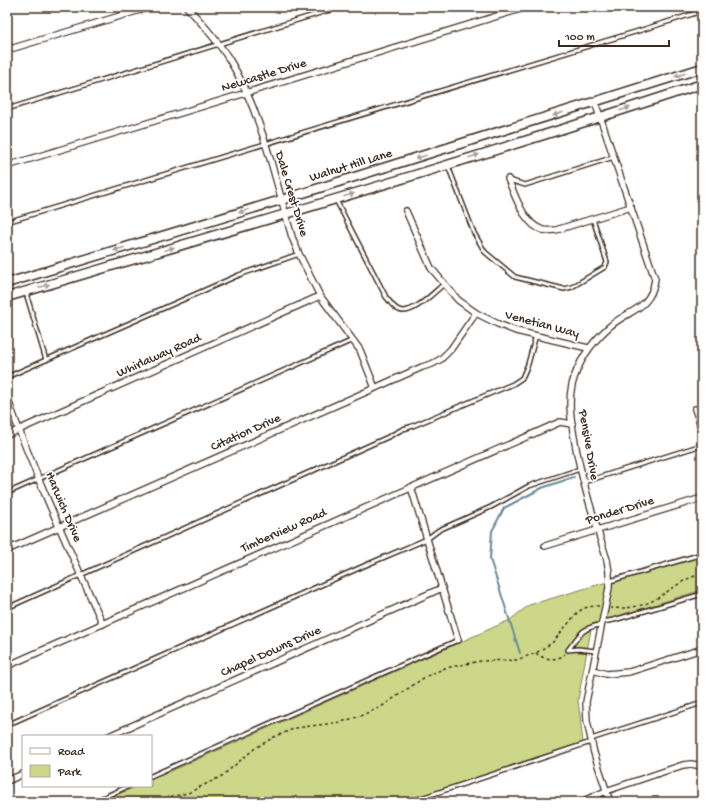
<svg xmlns="http://www.w3.org/2000/svg" width="709" height="809" font-family="'Gochi Hand',sans-serif">
<rect width="100%" height="100%" fill="#fff"/>
<filter id="ink" filterUnits="userSpaceOnUse"><feTurbulence type="fractalNoise" baseFrequency=".025" numOctaves="2"/><feDisplacementMap in="SourceGraphic" scale="8" xChannelSelector="R" yChannelSelector="G"/><feConvolveMatrix kernelMatrix="1 2 1 2 8 2 1 2 1" color-interpolation-filters="sRGB"/></filter>
<g filter="url(#ink)">
<path fill="#ccd78a" stroke="#848054" d="M702 554V590L592 624 578 700 583 742 402 802H101L137 786H151V780L510 620 529 605Z"/>
<g fill="none" stroke-linecap="round" stroke-linejoin="round">
<path stroke="#6a8998" stroke-width="2" d="M520 653 490 559 492 531 504 508 542 488 574 477"/>
<g stroke="#3b2a1e" stroke-width="6">
<g id="service">
<path d="M7 109 340 7"/>
<path d="M448 166 474 233 485 252 515 277 564 289 572 287 605 267 607 262 593 219"/>
<path d="M509 180 525 185 614 157"/>
<path d="M336 200 386 297C390 301 393 308 399 310 412 316 434 292 444 284"/>
<path d="M7 222 635 32 696 13 702 9"/>
<path d="M26 293 46 360"/>
<path d="M7 377 239 275 299 254"/>
<path d="M584 482 702 445"/>
<path d="M7 493 353 340"/>
<path d="M610 581 702 554"/>
<path d="M7 608 388 437 403 429 410 427 513 384 522 378 528 364 536 335"/>
<path d="M602 622 614 620 702 594"/>
<path d="M596 651 578 649 568 650C579 636 582 627 601 625"/>
<path d="M7 725 366 565 427 539 439 530 491 507 529 486 580 469"/>
<path d="M591 739 702 703"/>
<path d="M151 776 458 640"/>
<path d="M93 802 129 786"/>
<path d="M409 802 591 742"/>
</g>
</g>
<g stroke="#3b2a1e" stroke-width="8">
<g id="minor">
<path d="M187 7C202 23 217 40 229 59 261 110 275 179 292 237L299 254 320 296 360 350 375 388"/>
<path d="M7 50 150 7"/>
<path d="M595 102 655 279C651 310 628 310 609 327 591 343 578 361 572 385 568 402 571 420 574 437 581 479 594 519 607 560L609 572V588L586 702 587 721 594 753 610 802"/>
<path d="M7 166 527 7"/>
<path d="M508 179C515 195 524 225 543 230 547 231 552 230 556 230L631 207"/>
<path d="M406 211 431 268 458 300 476 313 498 324 516 331 588 348"/>
<path d="M7 397C34 474 69 549 103 624"/>
<path d="M695 409 702 429"/>
<path d="M7 435 320 296"/>
<path d="M411 487 458 640"/>
<path d="M545 546 702 498"/>
<path d="M7 550 375 388 422 367 432 364 441 359 451 349 476 313"/>
<path d="M7 666 560 422 572 424"/>
<path d="M593 670 606 674 629 672 702 649"/>
<path d="M109 736 442 588"/>
<path d="M7 781 23 774"/>
<path d="M581 802 606 791 683 765 691 764 702 766"/>
</g>
</g>
<g stroke="#3b2a1e" stroke-width="11">
<g id="secondary">
<path d="M7 283 281 200 702 68"/>
<path d="M7 297C239 228 472 160 702 84"/>
</g>
</g>
<g stroke="#3b2a1e" stroke-width="1.5" stroke-dasharray="3 3" stroke-linecap="butt">
<path d="M610 608C624 609 638 607 650 602 669 593 680 579 702 574"/>
<path d="M536 653C543 660 558 661 565 654"/>
<path d="M129 802 165 798 188 793 222 776 254 749 274 737 296 728 341 722 360 716 381 707 425 677 445 668 481 661 516 660 536 653 553 642 577 613 584 608 594 606H599"/>
</g>
<use href="#service" stroke="#fff" stroke-width="3"/>
<use href="#minor" stroke="#fff" stroke-width="5.5"/>
<use href="#secondary" stroke="#fff" stroke-width="8"/>
</g>
<defs><path id="oneway-solid" d="M-6-.8H1V-3.2L6.5 0L1 3.2V.8H-6Z"/></defs>
<g fill="#a79f9a">
<use href="#oneway-solid" transform="translate(680 75) rotate(162)"/>
<use href="#oneway-solid" transform="translate(625 109) rotate(-18)"/>
<use href="#oneway-solid" transform="translate(558 114) rotate(163)"/>
<use href="#oneway-solid" transform="translate(474 156) rotate(-17)"/>
<use href="#oneway-solid" transform="translate(421 157) rotate(163)"/>
<use href="#oneway-solid" transform="translate(349 195) rotate(-17)"/>
<use href="#oneway-solid" transform="translate(244 211) rotate(163)"/>
<use href="#oneway-solid" transform="translate(119 249) rotate(163)"/>
<use href="#oneway-solid" transform="translate(169 249) rotate(-17)"/>
<use href="#oneway-solid" transform="translate(44 286) rotate(-17)"/>
</g>
</g>
<g text-anchor="middle" dominant-baseline="central" stroke-width="3.5" stroke-linejoin="round" paint-order="stroke">
<g font-size="13" fill="#3b2a1e" stroke="#fff">
<text transform="translate(264 76) rotate(-17)">Newcastle Drive</text>
<text transform="translate(351 166) rotate(-17)">Walnut Hill Lane</text>
<text transform="translate(291 194) rotate(73)">Dale Crest Drive</text>
<text transform="translate(542 325) rotate(15)">Venetian Way</text>
<text transform="translate(159 356) rotate(-24)">Whirlaway Road</text>
<text transform="translate(246 433) rotate(-24)">Citation Drive</text>
<text transform="translate(588 445) rotate(80)">Pensive Drive</text>
<text transform="translate(63 507) rotate(67)">Harwich Drive</text>
<text transform="translate(620 511) rotate(-17)">Ponder Drive</text>
<text transform="translate(284 531) rotate(-24)">Timberview Road</text>
<text transform="translate(271 652) rotate(-24)">Chapel Downs Drive</text>
</g>
</g>
<rect width="709" height="809" fill="none" stroke="#fff" stroke-width="24"/>
<rect x="12" y="12" width="685" height="785" fill="none" stroke="#3b2a1e" stroke-width="1.5" filter="url(#ink)"/>
<rect x="22" y="735" width="130" height="52" fill="#ffffff" stroke="#b1aaa5"/>
<rect x="30" y="748" width="20" height="6" fill="#ffffff" stroke="#b1aaa5"/>
<text x="58" y="755" font-size="12" fill="#3b2a1e">Road</text>
<rect x="30" y="765" width="20" height="12" fill="#ccd78a" stroke="#b1aaa5"/>
<text x="58" y="775" font-size="12" fill="#3b2a1e">Park</text>
<path d="M559 40v6h110v-6" fill="none" stroke="#3b2a1e" stroke-width="2"/>
<text x="565" y="40" font-size="12" fill="#3b2a1e" stroke="#ffffff" stroke-width="3" paint-order="stroke">100 m</text>
</svg>
